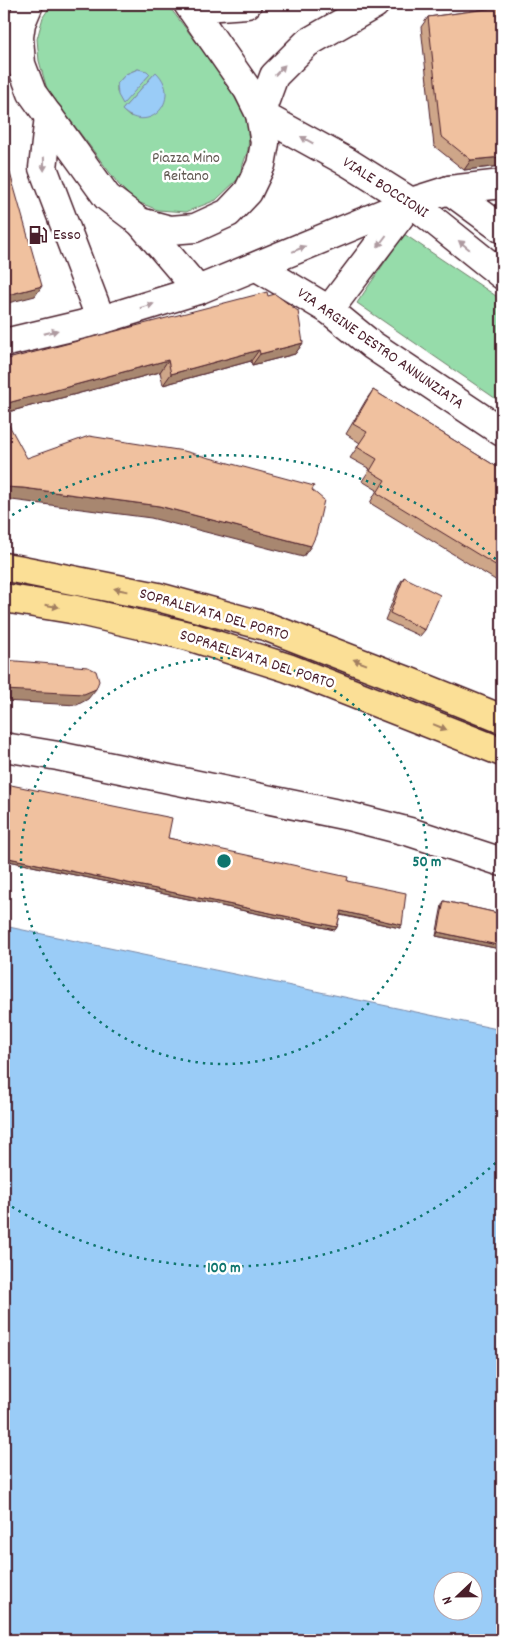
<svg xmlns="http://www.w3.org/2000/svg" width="506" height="1644" font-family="Dekko,sans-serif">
<rect width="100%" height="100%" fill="#fff"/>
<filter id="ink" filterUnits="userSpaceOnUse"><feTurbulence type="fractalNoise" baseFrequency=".02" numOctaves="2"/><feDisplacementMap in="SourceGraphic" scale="10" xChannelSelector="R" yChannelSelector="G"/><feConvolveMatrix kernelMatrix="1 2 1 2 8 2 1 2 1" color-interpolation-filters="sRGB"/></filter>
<g filter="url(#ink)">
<g fill="#96dcaa" stroke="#707e6a" fill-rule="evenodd">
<path d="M52 4H167L240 99 250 121 248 150 238 179 216 200 186 212 158 210 135 201 119 185 47 89 39 61 37 39 43 17ZM138 69 150 74 123 103 117 92V84L126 74ZM156 72 130 117 122 110Z"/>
<path d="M404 234 502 300V403L357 303Z"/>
</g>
<g fill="#9accf7" stroke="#7a87a5" fill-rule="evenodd">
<path d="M138 69 147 71 150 74 123 104 118 95 117 84 126 74Z"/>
<path d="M156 72C183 98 150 136 122 110Z"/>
<path d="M4 926 502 1030V1640H4ZM444 1582H474V1612H444Z"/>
</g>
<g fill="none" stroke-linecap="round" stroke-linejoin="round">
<g stroke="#4a1f2b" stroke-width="31">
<g id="street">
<path d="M260 114 274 76 307 43 375 4"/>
<path d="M49 116 43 168 101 320"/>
<path d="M329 310 411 202"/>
<path d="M4 747 58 756 348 816 410 832 502 862"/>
</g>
</g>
<g stroke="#4a1f2b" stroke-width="31">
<g id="secondary">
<path d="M29 4 21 23 19 37 21 64 32 93 107 197 140 222 170 230 195 228 228 213 248 192 261 165 265 143 260 114 248 90 188 4"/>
<path d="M191 8 247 4"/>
<path d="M260 114 349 163 411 202 502 275"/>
<path d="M449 190 502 229"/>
<path d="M140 222 198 290"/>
<path d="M257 267 329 310 372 345 502 432"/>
<path d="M4 343 101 320 198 290 411 202 449 190 502 184"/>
</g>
</g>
<g stroke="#4a1f2b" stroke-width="31">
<g id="primary">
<path d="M4 567 17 569 158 597 265 626 405 680 502 719"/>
<path d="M4 598 71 609 188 636 288 668 502 752"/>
</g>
</g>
<use href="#street" stroke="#fff" stroke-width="28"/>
<use href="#secondary" stroke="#fff" stroke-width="28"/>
<use href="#primary" stroke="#fbdf96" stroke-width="28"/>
</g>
<g fill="#cea689" stroke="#4a1f2b">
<path d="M502 7V166L464 170 434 146 421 27 428 17Z"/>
<path d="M268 296 303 343 295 354 252 365 251 361 163 385 160 372 4 413V360Z"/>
<path d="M373 390 502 470V584L370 503 377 490 362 481 370 469 350 458 360 443 346 434 366 400Z"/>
<path d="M404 577 425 630 420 636 385 620 400 583Z"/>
<path d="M11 785 168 838 347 881 400 928 340 915 337 927 335 930 4 860V804H5L9 788Z"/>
<path d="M444 901 502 914V954L499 953 500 949 436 936 442 905Z"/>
</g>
<g fill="#a8876f" stroke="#4a1f2b">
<path d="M502 157V166L464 170 471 160Z"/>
<path d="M42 286 35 296 4 304V296Z"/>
<path d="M303 343 295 354 252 365 260 354Z"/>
<path d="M259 350 251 361 163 385 171 374Z"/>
<path d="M168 360 160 372 4 413V404Z"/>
<path d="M4 487 23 488 159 506 311 546 303 557 151 518 4 499Z"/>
<path d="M96 689 88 699 77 705 4 701V690Z"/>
<path d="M4 857 337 927 335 930 4 860Z"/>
<path d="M341 911 402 925 400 928 338 914Z"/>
<path d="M438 932 502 946 500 949 436 936Z"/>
<path d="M501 950H502V954L499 953Z"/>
</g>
<g fill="#f0c19f" stroke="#4a1f2b">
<path d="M502 7V157L471 160 441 136 428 17Z"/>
<path d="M4 145 7 159H6L42 286 4 296Z"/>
<path d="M267 292 268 296 275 294 298 311 303 343 260 354 259 350 171 374 168 360 4 404V360Z"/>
<path d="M373 390 502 470V569L377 493 385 480 370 471 377 459 357 447 367 432 353 424Z"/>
<path d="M4 416 27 458 89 436 184 451 314 486 312 490 324 500 316 535 311 546 159 506 23 488 4 487Z"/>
<path d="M404 577 440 595 425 630 390 613Z"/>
<path d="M4 660 88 667 96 671 99 681 96 689 84 694 4 690Z"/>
<path d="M11 785 172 818 168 838 348 877 347 881 406 893 402 925 341 911 337 927 4 857V804L7 805Z"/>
<path d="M444 901 502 914V950H501L502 946 438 932Z"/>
</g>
<defs><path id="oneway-solid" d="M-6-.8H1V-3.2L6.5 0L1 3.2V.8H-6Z" transform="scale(1.25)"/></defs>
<g fill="#ae9aa0">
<use href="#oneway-solid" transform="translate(280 70) rotate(-46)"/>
<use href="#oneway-solid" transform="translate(307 140) rotate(-151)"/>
<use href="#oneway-solid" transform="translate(44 164) rotate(89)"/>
<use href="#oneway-solid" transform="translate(382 241) rotate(127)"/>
<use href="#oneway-solid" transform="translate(464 245) rotate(-141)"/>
<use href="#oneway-solid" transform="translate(299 249) rotate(-23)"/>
<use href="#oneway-solid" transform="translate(147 306) rotate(-17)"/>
<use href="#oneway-solid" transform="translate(51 332) rotate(-14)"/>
</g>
<g fill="#a27f60">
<use href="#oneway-solid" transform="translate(121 590) rotate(-168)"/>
<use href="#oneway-solid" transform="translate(52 606) rotate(9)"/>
<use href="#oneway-solid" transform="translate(360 662) rotate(-159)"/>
<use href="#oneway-solid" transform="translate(440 727) rotate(22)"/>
</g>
</g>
<g fill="none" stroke="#0f766e" stroke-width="2.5" stroke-dasharray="2.5 5">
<circle cx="224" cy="861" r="203"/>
<path d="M501 1158A406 406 0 0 1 6 1203M6 519A406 406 0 0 1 501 564"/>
</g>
<defs>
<g id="fuel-bare" transform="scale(1.5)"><path d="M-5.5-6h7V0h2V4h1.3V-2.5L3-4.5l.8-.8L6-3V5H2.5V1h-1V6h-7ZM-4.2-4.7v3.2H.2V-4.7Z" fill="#4a1f2b" stroke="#fff" stroke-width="2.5" paint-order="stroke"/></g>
</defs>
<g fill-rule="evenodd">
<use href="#fuel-bare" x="38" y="235"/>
</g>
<g text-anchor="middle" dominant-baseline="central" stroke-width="5" stroke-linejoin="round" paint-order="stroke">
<g font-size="16" fill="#615851" stroke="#fff">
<text x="186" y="158">Piazza Mino<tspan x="186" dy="18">Reitano</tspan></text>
</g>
<g font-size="16" fill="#4a1f2b" stroke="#fff">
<text transform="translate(385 188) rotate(33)">VIALE BOCCIONI</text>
<text transform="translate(380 349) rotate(35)">VIA ARGINE DESTRO ANNUNZIATA</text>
<text transform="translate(214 615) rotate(16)">SOPRALEVATA DEL PORTO</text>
<text transform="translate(257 660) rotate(18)">SOPRAELEVATA DEL PORTO</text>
</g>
<g font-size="16" fill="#4a1f2b" stroke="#fff" text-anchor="start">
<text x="53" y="235">Esso</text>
</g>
</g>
<circle cx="224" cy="861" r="8" fill="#0f766e" stroke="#fff" stroke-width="2.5"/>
<g font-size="15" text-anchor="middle" font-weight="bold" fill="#0f766e" stroke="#fff" stroke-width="5" stroke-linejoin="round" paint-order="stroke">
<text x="427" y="866">50 m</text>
<text x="224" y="1272">100 m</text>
</g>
<rect width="506" height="1644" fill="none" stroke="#fff" stroke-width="20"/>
<rect x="10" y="10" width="486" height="1624" fill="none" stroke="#4a1f2b" stroke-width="2" filter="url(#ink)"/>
<g transform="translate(458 1596) rotate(248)"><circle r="24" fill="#ffffff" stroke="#b7a5aa"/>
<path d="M0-4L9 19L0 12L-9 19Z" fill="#4a1f2b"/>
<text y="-8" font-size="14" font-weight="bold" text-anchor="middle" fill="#4a1f2b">N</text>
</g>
</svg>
